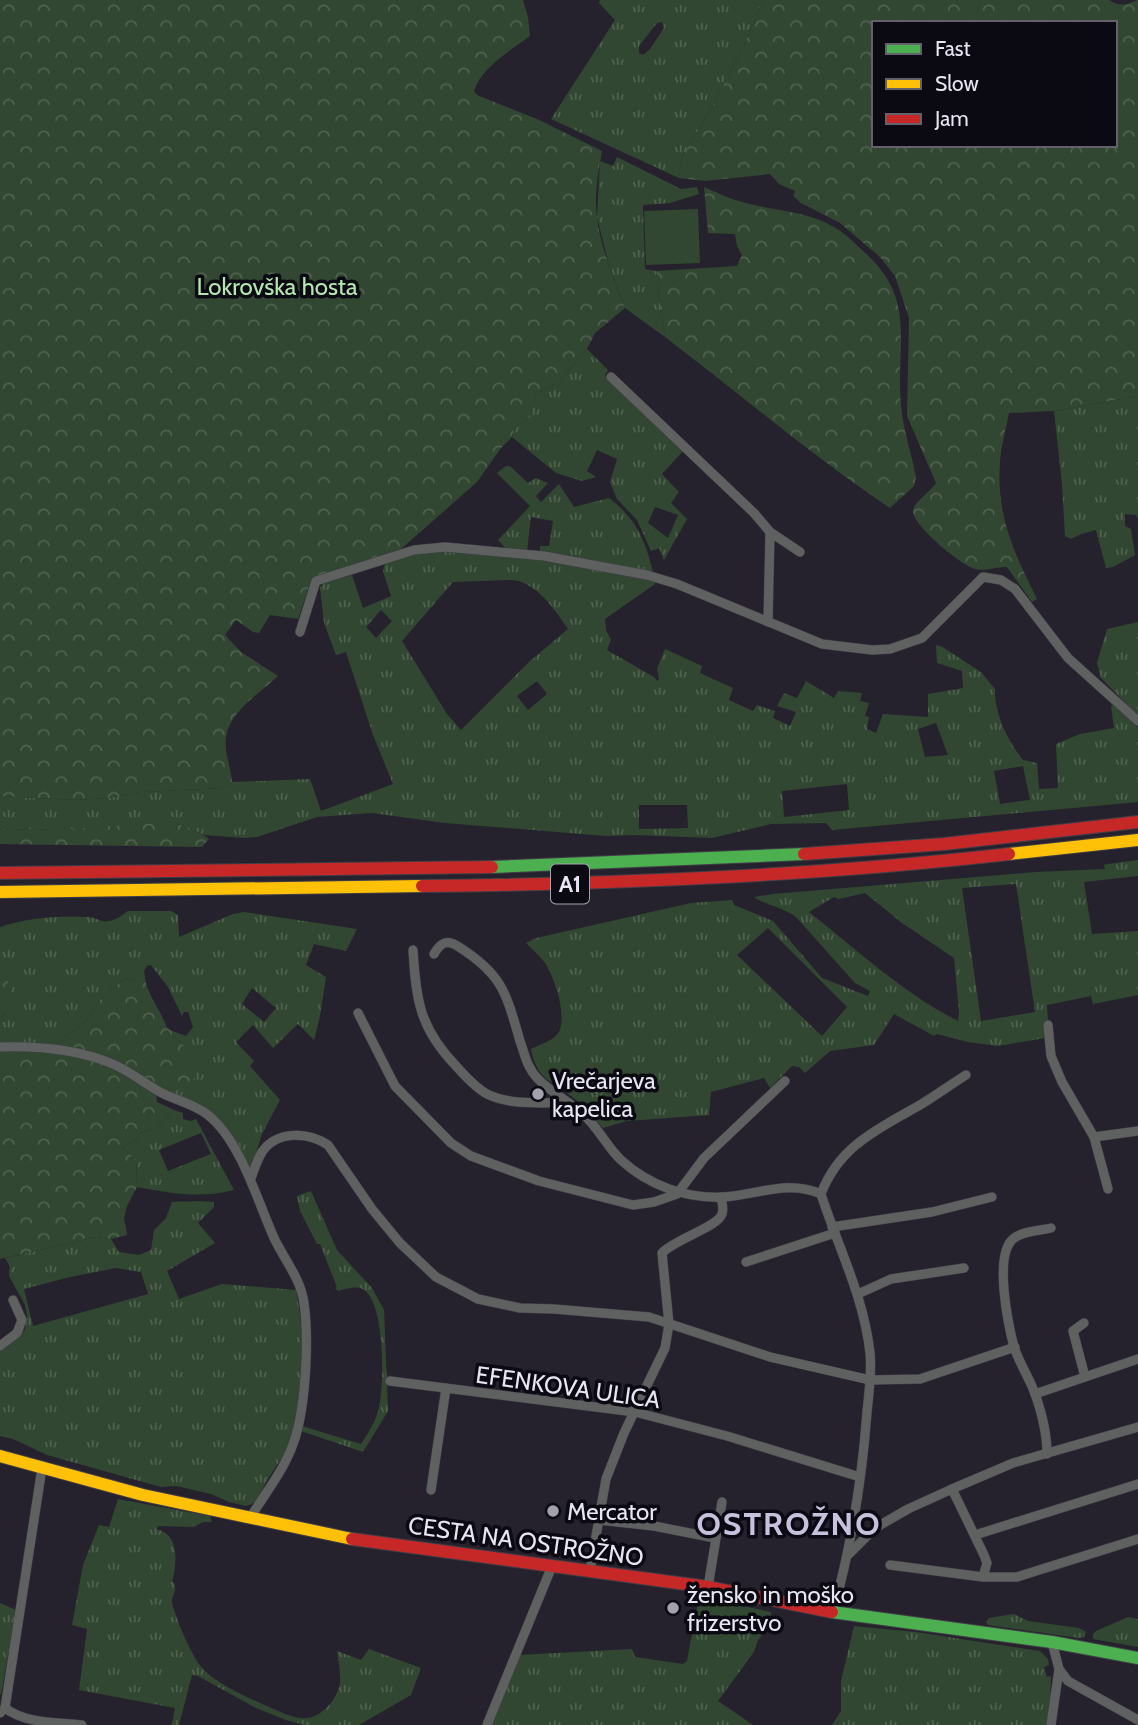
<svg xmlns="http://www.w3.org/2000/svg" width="1138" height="1725" font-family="Cabin,sans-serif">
<defs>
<pattern id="grass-tufts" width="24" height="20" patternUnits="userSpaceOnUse" patternTransform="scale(1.75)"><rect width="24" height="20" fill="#314731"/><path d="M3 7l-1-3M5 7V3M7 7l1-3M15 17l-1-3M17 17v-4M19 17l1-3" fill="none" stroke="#4f624f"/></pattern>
<pattern id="forest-crowns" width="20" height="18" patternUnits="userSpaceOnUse" patternTransform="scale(1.75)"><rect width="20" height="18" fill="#314731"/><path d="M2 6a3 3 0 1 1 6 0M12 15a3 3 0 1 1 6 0" fill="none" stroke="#4f624f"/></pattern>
</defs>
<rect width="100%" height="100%" fill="#25222d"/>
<g fill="url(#grass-tufts)" fill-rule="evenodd">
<path d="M600 0H763L744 45 715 102 682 157 679 178 551 119 615 20 599 3ZM662 22 664 28 650 49 643 55 639 53V46L657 23Z"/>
<path d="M617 157 681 189 697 187 699 194 670 203 643 205 645 269 656 271 665 337 625 308 609 265 597 217 600 161 613 166Z"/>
<path d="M587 349 608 370 605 375 684 450 662 474 679 492 671 503 687 519 664 560 659 548 651 551 637 520 617 499 610 482 617 459 597 450 587 471 596 477 582 481 556 473 512 437 514 429 530 417 536 395 559 381ZM655 507 678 515 668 538 648 523Z"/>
<path d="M1138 396V519L1136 515 1125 514V526L1131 529 1135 555 1113 567 1106 568 1096 530 1081 534 1071 539 1065 536 1062 485 1054 411Z"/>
<path d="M506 466 511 467 528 483 536 478 548 483 536 496 541 502 559 484 574 507 609 498C636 519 645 539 653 572L540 553V546H549L553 521 531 517 527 551 507 550 498 540 530 506 497 473Z"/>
<path d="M439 551 549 560 655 581V584L605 619 606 630 611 640 607 650 654 677 657 681 659 679 657 669 665 649 702 666 700 673 733 688 729 700 753 711 757 705 775 711 773 718 790 726 796 712 777 706 784 693 797 698 806 681 834 698 838 691 862 693 860 701 869 703 865 716 869 717 867 729 876 733 883 714 928 717V694L963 688 962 671 937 663 936 645 941 646 981 672 995 689C994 713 1008 741 1023 760L1037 763 1039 789 1058 788 1056 744 1080 734 1114 728 1111 706 1114 705 1138 727V802L832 830 826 823 771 824 712 838 634 835 606 836 445 823 372 813 317 817 257 837 244 838 205 835 178 824 151 823 119 827 59 830 0 829V796L75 800 108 798 140 792 224 788 232 782 310 779 321 811 393 784 373 735 346 652 336 655 324 623 320 587 325 583 352 575 363 608 391 596 383 571 385 563 417 553ZM511 580C536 581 555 610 568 629L529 662 461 730 447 714 402 641 453 582ZM381 610 392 621 376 638 366 627ZM537 681 547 694 528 710 517 696ZM936 723 948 755 925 757 918 729ZM1023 766 1030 800 1000 804 994 771ZM847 784 849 810 784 817 782 791ZM639 805H687L688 828 639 829Z"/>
<path d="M1138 622V716L1101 678 1097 663 1107 629Z"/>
<path d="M1138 860V876L1084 882 1092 934 1138 931V995L1093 1004 1091 996 1047 1005 1048 1020 1044 1021 1045 1038 998 1046 968 1042 937 1034 934 1036 894 1014 874 1045 830 1051 805 1073 799 1067 792 1066 770 1088 764 1078 711 1092 709 1115 627 1121 603 1128C593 1118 585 1107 575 1099 553 1081 537 1081 531 1049 539 1045 555 1040 559 1032 567 1014 555 979 545 963 540 956 532 949 526 943L536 938 691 903 732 900 734 905 773 921 822 978 868 996 870 991 855 983 796 917C783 907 767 906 754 897L773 894 1036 872 1105 869 1104 865 1108 864ZM1016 884 1035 1012 981 1021 962 888ZM865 893 902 923 954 958 959 1011 958 1021C903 993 857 950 809 912L834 897 839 899ZM768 928 847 1007 822 1036 737 955Z"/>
<path d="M128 911H171L178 915 179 937 233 914 244 912 357 929 346 951 314 944 306 965 326 977 320 1016 314 1040 298 1024 273 1048 253 1025 236 1042 254 1061 250 1066 280 1100 262 1134 251 1169C236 1156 232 1134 219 1119 207 1105 173 1094 156 1086L186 1047 172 1035V1031L186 1036 193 1027 188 1012H184L182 1016 168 987 151 965 147 966 144 971 146 983 125 978 100 1000 91 1015 81 1025 54 1045H0V1020L5 1013 0 966V927C26 918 60 915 88 917 96 917 101 923 109 921 117 920 122 915 128 911ZM252 988 276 1008 264 1022 242 1004Z"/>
<path d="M174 1110 183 1113V1119L191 1121 196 1119 234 1190C201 1199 170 1193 137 1187L136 1159 122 1148 136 1140 140 1133 156 1128ZM201 1133 211 1154 168 1171 159 1150Z"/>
<path d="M311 1191 337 1250 372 1288 384 1310 388 1411 363 1452 301 1431 302 1426 361 1444C368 1433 375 1423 378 1411 385 1388 385 1303 364 1290 357 1285 346 1289 338 1291L335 1288 337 1287 320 1244H317L300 1211 297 1196Z"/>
<path d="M199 1201 214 1202V1207L198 1223 215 1243 167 1271 179 1299 222 1284 296 1290C304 1331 307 1386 296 1426 291 1445 281 1459 271 1474 265 1483 261 1494 254 1503L246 1506 229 1502 211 1494 176 1486 161 1487 47 1455 13 1439 0 1436V1351L25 1330 27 1315 25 1305 9 1276 10 1267 5 1258 96 1237 111 1239 119 1252 139 1255 151 1250 154 1230 166 1218 172 1202ZM116 1268 141 1272 148 1294 33 1326 24 1289 70 1277Z"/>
<path d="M118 1499 210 1516 212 1522H203L194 1527 159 1526 156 1529C179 1534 177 1560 173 1578 171 1586 175 1579 175 1587 176 1593 171 1597 172 1603 176 1619 192 1658 204 1670 218 1684 242 1695 260 1703 273 1708 286 1716 300 1718 319 1721 337 1701 340 1683 341 1673 338 1660 337 1651L361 1660 369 1649 421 1668 411 1695 359 1725H305L286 1720 256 1708 198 1676 192 1675 179 1725H172L175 1708 79 1690 87 1629 72 1625 83 1565 99 1525 109 1527Z"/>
<path d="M699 1597 771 1612 769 1626 758 1640 754 1652 718 1701 753 1725H490L518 1655 632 1649 635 1657 683 1664 687 1661Z"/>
<path d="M0 1603 16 1610 1 1695 0 1694Z"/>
<path d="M1014 1614 1028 1621 1079 1628 1086 1632 1084 1637 1079 1638 988 1625 986 1622 989 1618Z"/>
<path d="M1128 1617 1138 1619V1647L1093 1639V1634L1096 1631Z"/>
<path d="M854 1626 916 1632 1040 1651 1048 1659 1049 1665 1044 1667 1047 1677 1051 1676 1049 1725H832L841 1711V1681Z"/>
</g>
<g fill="url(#forest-crowns)" fill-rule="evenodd">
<path d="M0 0H523L528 17 530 36C511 50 481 68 474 91L477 95 537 119 602 151C598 173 594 196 597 218 601 249 614 278 625 308L595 333 587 349 559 381 536 395 530 417 514 429 512 437 501 448 477 482 401 549 312 578 298 619 270 615 259 633 253 632 236 620 225 635 241 652 278 676C260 693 229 712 226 738 224 753 231 767 232 782L224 788 140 792 108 798 75 800 0 796Z"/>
<path d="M763 0H1109C1121 8 1127 4 1138 0V396L1054 411 1009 413C1006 429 1001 446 1000 462 996 515 1014 553 1037 599L1032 602 1007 567C996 566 986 572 975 569 961 565 913 526 913 511 913 503 930 492 936 483L907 416 909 318 895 276 880 257 840 223 801 203 793 196 795 191 779 184 770 174 705 181 679 178 682 157 715 102 744 45ZM874 23H1115V145H874Z"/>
<path d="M704 187C716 192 727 198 739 201 770 211 809 210 837 229 846 234 854 243 862 250 921 301 893 347 902 414 905 435 912 456 916 477L914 486 890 508C812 456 740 394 665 337L656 271 737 266 742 255 737 246 735 234 708 233Z"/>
<path d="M167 822C181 824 198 830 209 839L202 847 0 844V829L59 830Z"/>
<path d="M0 966C13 991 17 995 0 1020Z"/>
<path d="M125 978 146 983C151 1000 162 1013 167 1028L172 1031V1035L186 1047 196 1076 189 1085 171 1088 160 1083 156 1086 117 1061 72 1047 54 1045 81 1025 91 1015 100 1000Z"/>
<path d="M22 1049 68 1055 113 1066 156 1094 157 1102 174 1110 156 1128 140 1133 136 1140 122 1148 136 1159 137 1187 127 1206 124 1218 127 1235 111 1239 96 1237 0 1259V1050Z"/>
</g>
<path fill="#314731" d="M698 209 700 263 646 265 644 211Z"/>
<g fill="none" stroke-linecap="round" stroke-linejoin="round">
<g stroke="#413e48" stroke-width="10">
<g id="street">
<path d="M611 377 754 513 770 532 768 622"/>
<path d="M770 532 800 552"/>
<path d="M300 632 316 581 414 550 445 547 544 556 647 575 677 584 822 644 872 650 890 649 922 638 983 577 1001 580 1015 589 1068 658 1138 721"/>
<path d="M413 950C416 1001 420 1029 457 1067 465 1076 478 1090 489 1095 514 1106 543 1102 569 1103"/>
<path d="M434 954C441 942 447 939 459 947 503 975 506 993 520 1041 525 1055 527 1068 538 1079 553 1094 572 1103 587 1118 600 1131 608 1148 621 1160 648 1185 686 1199 723 1197 757 1195 788 1179 821 1194 838 1247 864 1297 870 1353 872 1372 869 1392 867 1412 862 1480 851 1547 833 1612"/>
<path d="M358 1013 395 1086 451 1143 471 1156 539 1181 633 1205 654 1202 677 1194 704 1158 785 1081"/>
<path d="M1048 1025 1051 1056 1062 1082 1094 1137 1138 1131"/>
<path d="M0 1047C38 1046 79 1049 115 1065 131 1072 145 1084 160 1092 175 1100 195 1104 208 1115 241 1141 258 1203 275 1240 285 1260 301 1280 304 1303 309 1338 306 1400 296 1435 288 1465 266 1492 250 1518"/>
<path d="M1094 1137 1108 1189"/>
<path d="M251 1178C254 1170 257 1160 262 1152 277 1130 308 1132 328 1145L372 1209 400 1243 436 1277 478 1299 520 1308 554 1309 649 1317 770 1357 870 1380 920 1379 1015 1347"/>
<path d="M821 1194C839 1146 878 1129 920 1105 935 1096 950 1085 966 1075"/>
<path d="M832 1227 932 1212 992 1197"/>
<path d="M746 1262 835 1233"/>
<path d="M858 1294 891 1279 964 1268"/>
<path d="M1084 1323 1073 1331 1085 1377"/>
<path d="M0 1346 17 1333 22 1320 13 1300"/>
<path d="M390 1381 635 1412 727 1436 860 1477"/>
<path d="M1035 1394 1138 1359"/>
<path d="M1047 1454C1047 1434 1041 1410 1034 1391 1028 1376 1019 1362 1014 1347 1008 1324 995 1260 1011 1241 1019 1231 1039 1231 1051 1228"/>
<path d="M952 1489 984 1555 987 1563 983 1577"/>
<path d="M431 1490 446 1388"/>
<path d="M599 1520 654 1526 715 1538"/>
<path d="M975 1535 1138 1484"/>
<path d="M849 1554 875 1528 908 1509 952 1489 1013 1463 1138 1427"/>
<path d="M890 1565 983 1577H1017L1138 1539"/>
<path d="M590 1570 606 1479 624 1433 665 1348 669 1324 662 1253C675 1239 718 1227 722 1214 724 1209 722 1202 721 1197"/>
<path d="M708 1587 722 1502"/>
<path d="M1052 1642 1059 1669 1068 1681 1138 1720"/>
<path d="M5 1708C26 1724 56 1722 82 1725"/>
<path d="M0 1713 5 1708 42 1468"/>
<path d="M487 1725 552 1566"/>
<path d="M1051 1725 1059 1669"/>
</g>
</g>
<g stroke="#413e48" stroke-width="14">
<g id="fast">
<path d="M492 867 804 854"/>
<path d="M832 1612 1052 1642 1138 1658"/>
</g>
</g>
<g stroke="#413e48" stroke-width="14">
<g id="slow">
<path d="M1009 854 1138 840"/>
<path d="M0 892 422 886"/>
<path d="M0 1456 143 1495 352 1539"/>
</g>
</g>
<g stroke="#413e48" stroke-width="14">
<g id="jam">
<path d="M804 854 944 844 1138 822"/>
<path d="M0 873 492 867"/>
<path d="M422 886C618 884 814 876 1009 854"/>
<path d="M352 1539 708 1587 832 1612"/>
</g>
</g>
<use href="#street" stroke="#5f6161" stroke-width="9"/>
<use href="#fast" stroke="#4caf50" stroke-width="12"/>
<use href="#slow" stroke="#ffc107" stroke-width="12"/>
<use href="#jam" stroke="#c62828" stroke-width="12"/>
</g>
<g fill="#a4a1ae" stroke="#0b0912" stroke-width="2.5">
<circle cx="538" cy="1094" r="7"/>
<circle cx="553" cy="1511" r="7"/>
<circle cx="673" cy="1608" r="7"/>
</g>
<g text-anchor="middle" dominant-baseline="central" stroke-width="7" stroke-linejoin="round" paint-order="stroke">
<rect fill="#0b0912" stroke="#a6a4b0" stroke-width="2" x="551" y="864.5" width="38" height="39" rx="5"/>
<g font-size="23" font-weight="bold" fill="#e9e6f4">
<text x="570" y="884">A1</text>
</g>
<g font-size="24" fill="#b5e8b1" stroke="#0b0912">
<text x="277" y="286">Lokrovška hosta</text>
</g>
<g font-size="24" fill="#e9e6f4" stroke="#0b0912" text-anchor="start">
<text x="552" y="1080">Vrečarjeva<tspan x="552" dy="28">kapelica</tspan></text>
<text x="567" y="1511">Mercator</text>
<text x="687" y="1594">žensko in moško<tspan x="687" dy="28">frizerstvo</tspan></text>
</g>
<g font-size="24" fill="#e9e6f4" stroke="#0b0912">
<text transform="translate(568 1387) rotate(8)">EFENKOVA ULICA</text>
<text transform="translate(526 1541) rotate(8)">CESTA NA OSTROŽNO</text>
</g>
<g font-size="32" font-weight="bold" letter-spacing="2" fill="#c7c1dd" stroke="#0b0912">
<text x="789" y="1523">OSTROŽNO</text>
</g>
</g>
<rect x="872" y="21" width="245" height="126" fill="#0b0912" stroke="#64616c" stroke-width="2"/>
<rect x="886" y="44" width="35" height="10" fill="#4caf50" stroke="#64616c" stroke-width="2"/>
<text x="935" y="56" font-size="21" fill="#e9e6f4">Fast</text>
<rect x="886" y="79" width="35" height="10" fill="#ffc107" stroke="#64616c" stroke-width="2"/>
<text x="935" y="91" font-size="21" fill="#e9e6f4">Slow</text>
<rect x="886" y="114" width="35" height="10" fill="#c62828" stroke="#64616c" stroke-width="2"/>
<text x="935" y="126" font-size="21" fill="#e9e6f4">Jam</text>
</svg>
